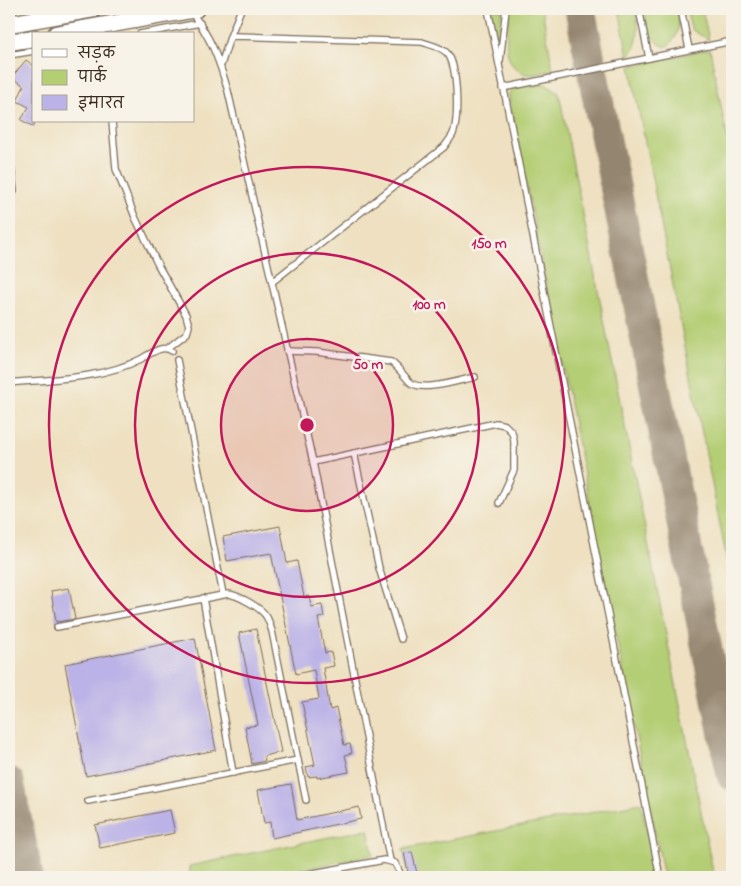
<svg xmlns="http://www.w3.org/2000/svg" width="741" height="886" font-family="'Indie Flower','Playpen Sans Deva',sans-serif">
<rect width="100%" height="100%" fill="#f7f3e8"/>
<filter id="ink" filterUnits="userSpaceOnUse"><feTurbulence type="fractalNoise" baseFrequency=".02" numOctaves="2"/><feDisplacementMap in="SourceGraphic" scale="10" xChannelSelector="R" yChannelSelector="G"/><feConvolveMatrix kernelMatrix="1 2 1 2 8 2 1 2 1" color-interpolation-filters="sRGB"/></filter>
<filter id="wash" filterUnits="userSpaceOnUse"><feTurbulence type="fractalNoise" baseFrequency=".0096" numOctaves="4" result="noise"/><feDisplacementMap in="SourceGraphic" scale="20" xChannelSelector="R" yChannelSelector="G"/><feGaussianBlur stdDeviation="1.12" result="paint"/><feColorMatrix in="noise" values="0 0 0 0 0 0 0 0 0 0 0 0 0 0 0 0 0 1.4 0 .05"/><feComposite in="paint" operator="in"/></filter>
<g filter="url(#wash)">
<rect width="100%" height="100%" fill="#eee0c0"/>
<g fill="#b4ce74" stroke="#787c49">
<path d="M491 9H502L497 46Z"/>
<path d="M510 9H542L553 70C545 72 534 76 526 74 498 66 508 30 510 9Z"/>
<path d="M619 9H635C639 27 641 42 628 57Z"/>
<path d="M643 9H677C680 24 680 38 666 47 649 41 646 25 643 9Z"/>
<path d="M685 9H702L709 40 692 30Z"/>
<path d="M710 49 732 163V586L630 66Z"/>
<path d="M545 84 559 93 714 877H664L509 97V93L516 88Z"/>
<path d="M641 803 656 877H409L403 849Z"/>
<path d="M368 829 373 855 267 877H191L189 866Z"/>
</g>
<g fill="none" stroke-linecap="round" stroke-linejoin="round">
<g stroke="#94856f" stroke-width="31">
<path d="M580 9 732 775"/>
<path d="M9 782 28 877"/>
</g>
</g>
<g id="blocks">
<g fill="#bbb2e7">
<path d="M26 60 34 66V127L21 120 29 107 17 101 24 86 12 77Z"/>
<path d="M280 526 287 563 297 561 304 597 309 596 311 607 322 605 324 617 318 618 325 653 331 652 334 666 323 668 330 710 336 708 344 745 350 744 352 753 345 755 349 772 317 778V776L308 777 306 767 315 765 302 702 319 699 314 670 296 674 271 553 227 561 223 537Z"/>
<path d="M69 588 75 619 56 622 51 591Z"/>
<path d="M256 629 281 752 264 756 265 761 252 764 245 727 258 725 239 633Z"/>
<path d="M195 638 216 750 86 776 65 664Z"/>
<path d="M291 784 297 820 359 807 361 819 272 838 270 822 264 823 258 790Z"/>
<path d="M170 810 175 833 100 848 95 825Z"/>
<path d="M412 852 415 865 418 877H409L404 853Z"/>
</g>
</g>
</g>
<g filter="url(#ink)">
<use href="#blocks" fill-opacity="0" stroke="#7a6a57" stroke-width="1"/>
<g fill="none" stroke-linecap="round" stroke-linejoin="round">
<g stroke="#7a6a57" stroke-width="8">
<g id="lane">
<path d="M488 9 660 877"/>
<path d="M639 9 649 58"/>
<path d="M681 9 689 49"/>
<path d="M191 12C211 37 219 60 228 91L313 462 390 861"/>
<path d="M140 34 200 23"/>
<path d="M230 37 241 9"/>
<path d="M9 55 34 51"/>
<path d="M500 61 506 9"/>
<path d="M221 65 230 37 236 36 422 42C430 45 442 47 447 53 458 65 459 119 453 134 451 138 447 143 444 147L272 282"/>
<path d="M503 88 732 41"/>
<path d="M112 121 116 169 135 217 158 265 186 315 189 326 187 333 168 348"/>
<path d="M9 152 14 191"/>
<path d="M287 351 317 352 391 362C399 368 403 375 410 382 421 393 460 380 475 377"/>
<path d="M177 360 223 594"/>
<path d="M9 383C52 379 102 379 141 359 150 354 162 344 172 351"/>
<path d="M354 453 379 568 401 639"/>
<path d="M313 462 496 423 505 425 512 432 514 441V470L499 503"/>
<path d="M203 598 233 773"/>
<path d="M57 627 228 594C238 595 260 607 266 616 269 620 270 626 272 631L306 800"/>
<path d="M88 801 298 760"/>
<path d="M292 877 384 860 395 863 402 877"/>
</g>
</g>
<g stroke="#7a6a57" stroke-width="19">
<g id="secondary">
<path d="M9 24 94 9"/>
<path d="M56 34 196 9"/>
<path d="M9 42 34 38"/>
</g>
</g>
<use href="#lane" stroke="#fff" stroke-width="5.5"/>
<use href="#secondary" stroke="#fff" stroke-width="16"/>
</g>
</g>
<circle cx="307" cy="425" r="86" fill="#c2185b" fill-opacity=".12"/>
<g fill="none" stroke="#c2185b" stroke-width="2.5">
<circle cx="307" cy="425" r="86"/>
<circle cx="307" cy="425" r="172"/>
<circle cx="307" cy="425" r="258"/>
</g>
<circle cx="307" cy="425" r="8" fill="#c2185b" stroke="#f7f3e8" stroke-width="2.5"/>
<g font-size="15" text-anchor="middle" font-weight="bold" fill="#c2185b" stroke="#f7f3e8" stroke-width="5" stroke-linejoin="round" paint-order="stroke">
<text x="489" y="248">150 m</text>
<text x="429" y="309">100 m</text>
<text x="368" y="369">50 m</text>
</g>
<rect width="741" height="886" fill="none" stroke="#f7f3e8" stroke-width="30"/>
<rect x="32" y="32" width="162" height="90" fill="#f7f3e8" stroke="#aca397"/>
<rect x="42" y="49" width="25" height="8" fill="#ffffff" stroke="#aca397"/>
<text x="78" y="58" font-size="15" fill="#3b2a1e">सड़क</text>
<rect x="42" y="70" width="25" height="15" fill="#b4ce74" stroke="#aca397"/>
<text x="78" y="82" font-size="15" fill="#3b2a1e">पार्क</text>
<rect x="42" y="95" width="25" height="15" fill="#bbb2e7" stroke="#aca397"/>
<text x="78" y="108" font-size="15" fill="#3b2a1e">इमारत</text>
</svg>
